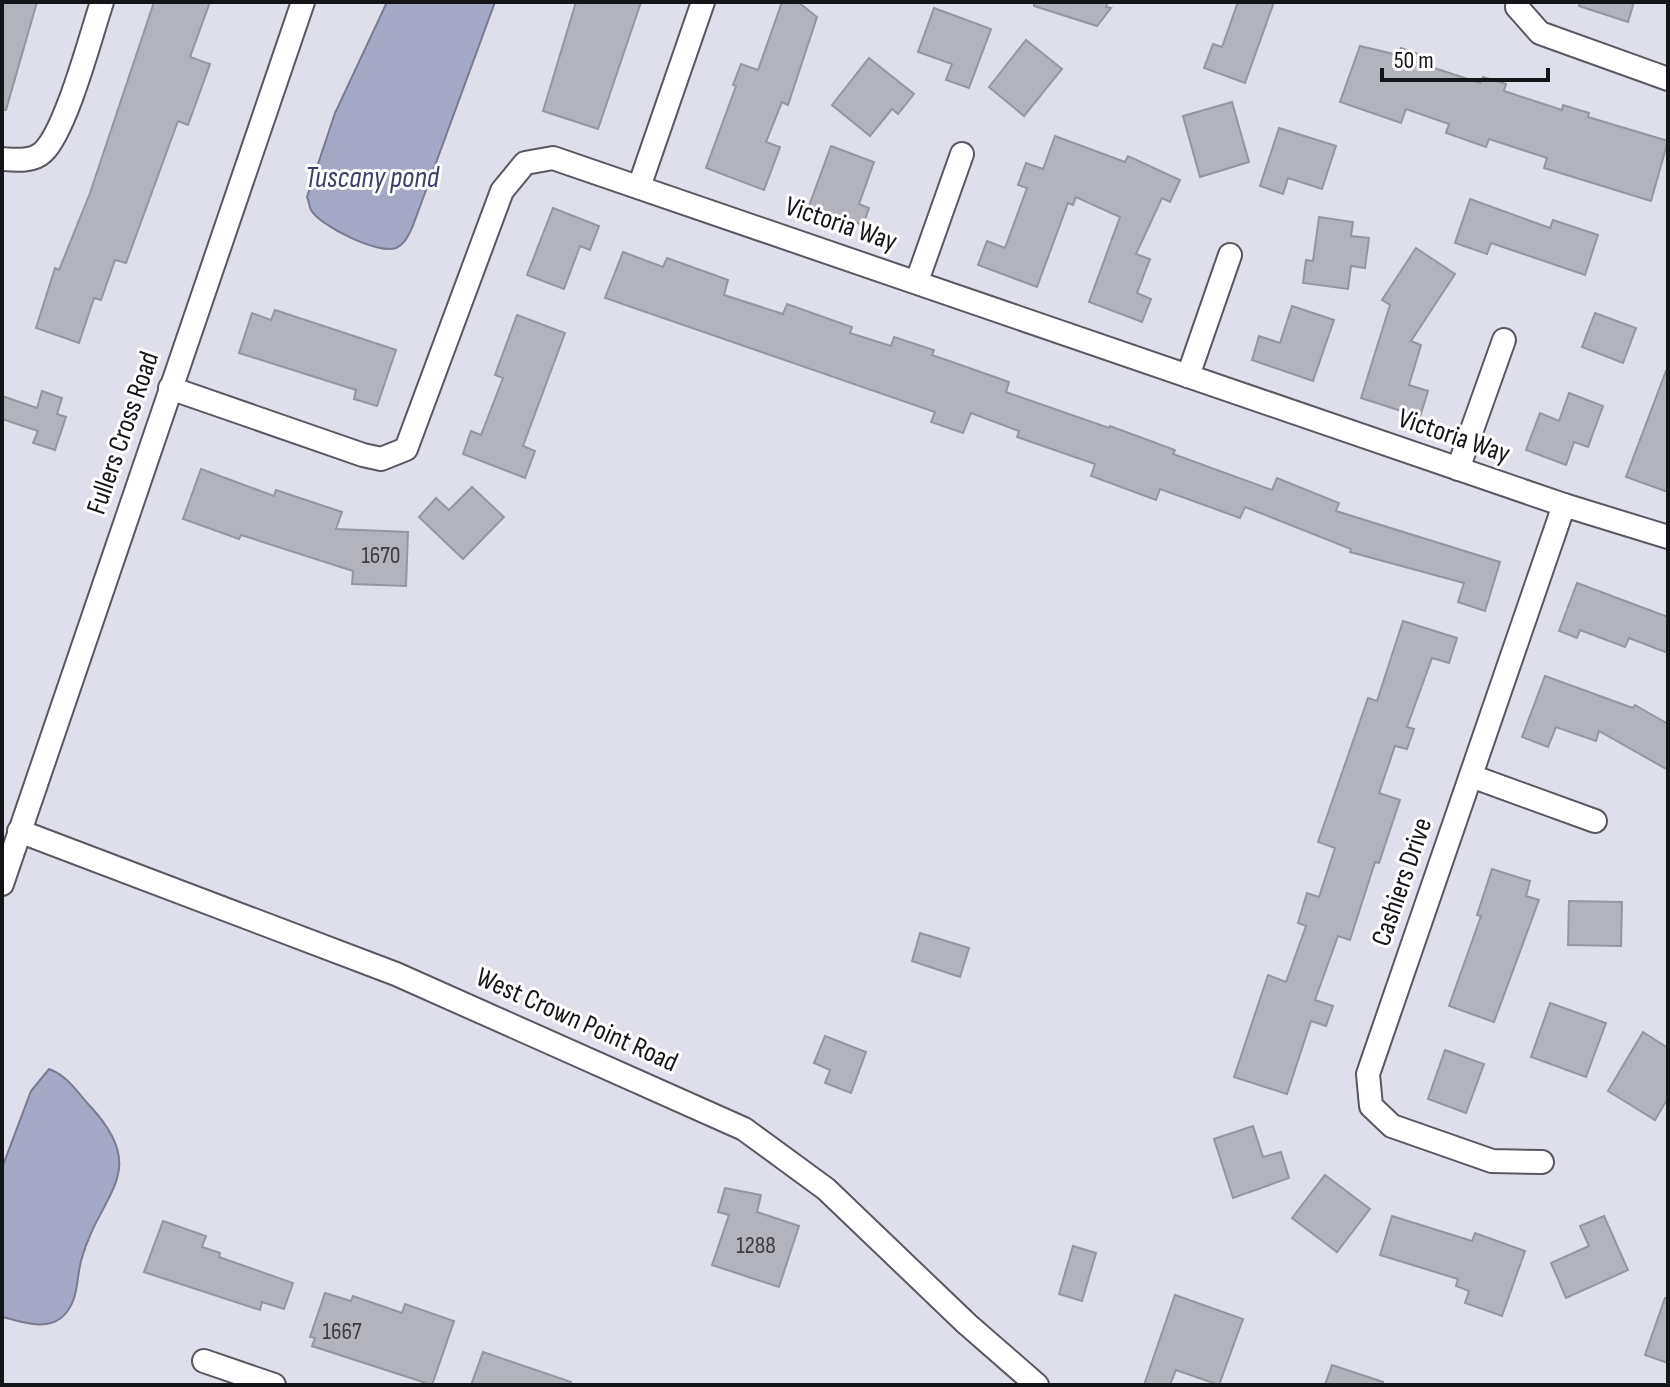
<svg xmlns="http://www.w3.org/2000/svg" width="1670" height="1387" font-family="'Sofia Sans Condensed',sans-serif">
<rect width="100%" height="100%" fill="#dedfea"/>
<g fill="#a4a8c4" stroke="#797c90" stroke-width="2">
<path d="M387 2H495L412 228C408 236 405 244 396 248 379 255 320 226 311 210 309 206 309 201 307 197L335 113Z"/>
<path d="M49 1069C68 1076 77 1092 90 1106 152 1173 99 1193 81 1261 76 1280 79 1303 61 1318 44 1331 21 1321 2 1317V1168L31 1091Z"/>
</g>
<g fill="#b2b3bd" stroke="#9596a0" stroke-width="2">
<path d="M2 2H37L6 110H2Z"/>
<path d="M154 2H210L190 57 210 64 188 125 178 121 126 263 115 260 101 300 94 298 79 343 36 328 55 268 59 270 90 193Z"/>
<path d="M576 2H641L598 129 543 111Z"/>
<path d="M782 2H798L817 17 788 105 782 102 766 142 780 147 764 190 706 168 736 86 733 85 741 64 758 70Z"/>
<path d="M1034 2H1108L1106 7 1111 8 1097 26 1034 6Z"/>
<path d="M1238 2H1274L1245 83 1204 68 1213 44 1222 47Z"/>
<path d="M1580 2H1634L1628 22 1579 6Z"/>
<path d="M934 8 991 29 969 88 946 80 952 64 918 52Z"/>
<path d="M1026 40 1062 69 1024 116 989 87Z"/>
<path d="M1360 46 1398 55 1401 48 1424 56 1422 64 1480 83 1483 77 1506 84 1504 91 1562 110 1563 105 1589 113 1588 117 1668 141 1651 201 1544 168 1547 158 1489 139 1486 147 1446 133 1449 124 1406 109 1401 123 1340 102Z"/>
<path d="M869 58 914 94 898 114 892 109 870 136 832 105Z"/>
<path d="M1232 102 1249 162 1200 177 1183 116Z"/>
<path d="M1279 128 1336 146 1322 189 1288 178 1283 194 1260 186Z"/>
<path d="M1055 136 1125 162 1128 156 1180 180 1170 202 1162 198 1136 254 1150 259 1137 293 1151 299 1142 322 1089 302 1120 217 1076 197 1073 205 1068 203 1037 287 978 265 987 241 1005 248 1027 188 1018 185 1026 163 1043 169Z"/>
<path d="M831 146 874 162 859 204 869 208 863 225 809 206Z"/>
<path d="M1470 199 1550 228 1553 220 1598 235 1585 275 1491 243 1487 254 1455 243Z"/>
<path d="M553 208 599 226 590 250 580 246 564 289 527 275Z"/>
<path d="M1319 217 1353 222 1351 236 1369 238 1365 268 1351 266 1348 289 1303 283 1306 260 1313 261Z"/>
<path d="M1416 248 1455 274 1411 341 1421 345 1409 385 1428 391 1420 417 1361 398 1390 305 1382 300Z"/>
<path d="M623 252 663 267 667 258 728 280 724 295 783 314 787 304 852 327 850 333 891 346 894 337 934 350 932 355 1009 382 1006 392 1109 428 1110 426 1175 450 1173 454 1272 490 1277 478 1339 503 1336 511 1500 562 1485 611 1458 602 1464 583 1350 552 1351 549 1245 507 1240 518 1160 489 1156 500 1091 476 1095 464 1017 437 1019 431 971 413 963 433 931 422 935 412 605 298Z"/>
<path d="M1292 306 1334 320 1313 381 1252 360 1259 336 1280 343Z"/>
<path d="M275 310 396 350 377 406 354 399 356 390 239 353 252 313 271 320Z"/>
<path d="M1595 313 1636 328 1623 363 1582 347Z"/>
<path d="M517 315 565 333 523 446 535 451 525 478 463 454 471 431 481 435 503 378 495 375Z"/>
<path d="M1666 371H1668V492L1626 477Z"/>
<path d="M42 391 62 398 57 414 66 417 55 450 33 443 38 431 2 419V396L37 408Z"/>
<path d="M1569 393 1603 406 1588 447 1574 442 1566 465 1526 450 1540 413 1559 421Z"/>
<path d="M201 469 274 496 276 490 342 512 336 529 408 532 406 586 352 584 353 571 241 535 239 539 183 519Z"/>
<path d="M472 487 504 517 463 559 419 517 436 498 449 510Z"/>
<path d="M1577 583 1668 617V653L1629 638 1625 647 1580 630 1577 638 1559 631Z"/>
<path d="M1403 621 1457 638 1449 663 1432 658 1407 727 1414 729 1407 749 1395 746 1379 793 1400 800 1379 863 1375 862 1350 940 1338 936 1315 1000 1333 1006 1326 1026 1311 1021 1287 1094 1234 1077 1268 975 1286 982 1306 926 1298 923 1307 893 1319 897 1335 848 1318 842 1368 698 1377 701Z"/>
<path d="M1545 676 1633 708 1635 705 1668 724V770L1599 731 1596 741 1556 727 1548 747 1522 737Z"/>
<path d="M1492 869 1530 881 1526 896 1539 900 1494 1022 1449 1006 1481 916 1477 915Z"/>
<path d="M1569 901 1622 902 1621 946 1568 945Z"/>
<path d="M920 933 969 948 960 977 912 961Z"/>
<path d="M1550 1003 1606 1023 1586 1077 1531 1057Z"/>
<path d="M1643 1032 1668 1048V1098L1655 1120 1608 1091Z"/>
<path d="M825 1036 866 1052 851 1093 825 1083 830 1070 814 1063Z"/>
<path d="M1445 1050 1484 1064 1466 1113 1428 1099Z"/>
<path d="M1253 1126 1263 1157 1281 1152 1289 1178 1233 1198 1214 1139Z"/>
<path d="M1325 1175 1370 1209 1337 1252 1292 1218Z"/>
<path d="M725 1188 761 1195 757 1212 799 1226 779 1287 712 1265 729 1215 718 1212Z"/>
<path d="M1392 1216 1472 1241 1475 1233 1525 1251 1502 1316 1465 1303 1469 1291 1456 1286 1458 1279 1380 1255Z"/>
<path d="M1604 1216 1628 1270 1566 1298 1551 1263 1589 1246 1580 1226Z"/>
<path d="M163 1221 206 1236 202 1247 220 1253 219 1257 293 1283 284 1309 262 1302 260 1310 144 1272Z"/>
<path d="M1073 1246 1096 1253 1082 1301 1059 1294Z"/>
<path d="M325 1293 351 1301 353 1296 402 1313 405 1304 454 1321 432 1385 312 1346 315 1338 310 1337Z"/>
<path d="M1175 1295 1243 1319 1219 1385 1176 1370 1170 1385H1144Z"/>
<path d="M1665 1298H1668V1363L1645 1355Z"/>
<path d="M483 1352 571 1382V1385H471Z"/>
<path d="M1332 1365 1383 1382 1382 1385H1325Z"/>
</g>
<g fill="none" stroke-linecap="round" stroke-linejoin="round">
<g stroke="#575861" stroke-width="26">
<g id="minor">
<path d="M1518 2 1517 7 1540 33 1668 79"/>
<path d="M2 159C15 160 33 162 43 152 66 131 91 35 102 2"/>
<path d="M639 187 703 2"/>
<path d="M917 281 962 154"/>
<path d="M1188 376 1230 255"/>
<path d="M170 388 363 455 381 459 406 449 502 191 525 163 553 158 1564 505 1668 537"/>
<path d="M1458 469 1504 340"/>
<path d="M1471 776 1595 821"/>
<path d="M19 831 396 974 744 1129 826 1189 967 1324 1037 1385"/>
<path d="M2 884 303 2"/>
<path d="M1542 1162 1492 1161 1392 1126 1371 1106 1368 1074 1564 505"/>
<path d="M204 1361 274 1385"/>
</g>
</g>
<use href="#minor" stroke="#fff" stroke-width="22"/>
</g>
<g text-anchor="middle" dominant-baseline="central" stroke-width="6" stroke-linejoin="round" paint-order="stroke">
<g font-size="24" fill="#3c3c41">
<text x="381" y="555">1670</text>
<text x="756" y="1245">1288</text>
<text x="342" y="1331">1667</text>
</g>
<g font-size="28" fill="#141518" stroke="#fff">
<text transform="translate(841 224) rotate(19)">Victoria Way</text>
<text transform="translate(123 433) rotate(-71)">Fullers Cross Road</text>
<text transform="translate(1454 436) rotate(19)">Victoria Way</text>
<text transform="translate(1402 882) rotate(-71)">Cashiers Drive</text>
<text transform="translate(577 1020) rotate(24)">West Crown Point Road</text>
</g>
<g font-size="30" font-style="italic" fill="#3d406a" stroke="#fff">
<text x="372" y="178">Tuscany pond</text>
</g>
</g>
<rect width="1670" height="1387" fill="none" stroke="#141518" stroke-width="8"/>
<path d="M1382 68v12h166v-12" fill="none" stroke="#141518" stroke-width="4"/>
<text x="1394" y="68" font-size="24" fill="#141518" stroke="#ffffff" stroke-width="6" paint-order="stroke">50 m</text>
</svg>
